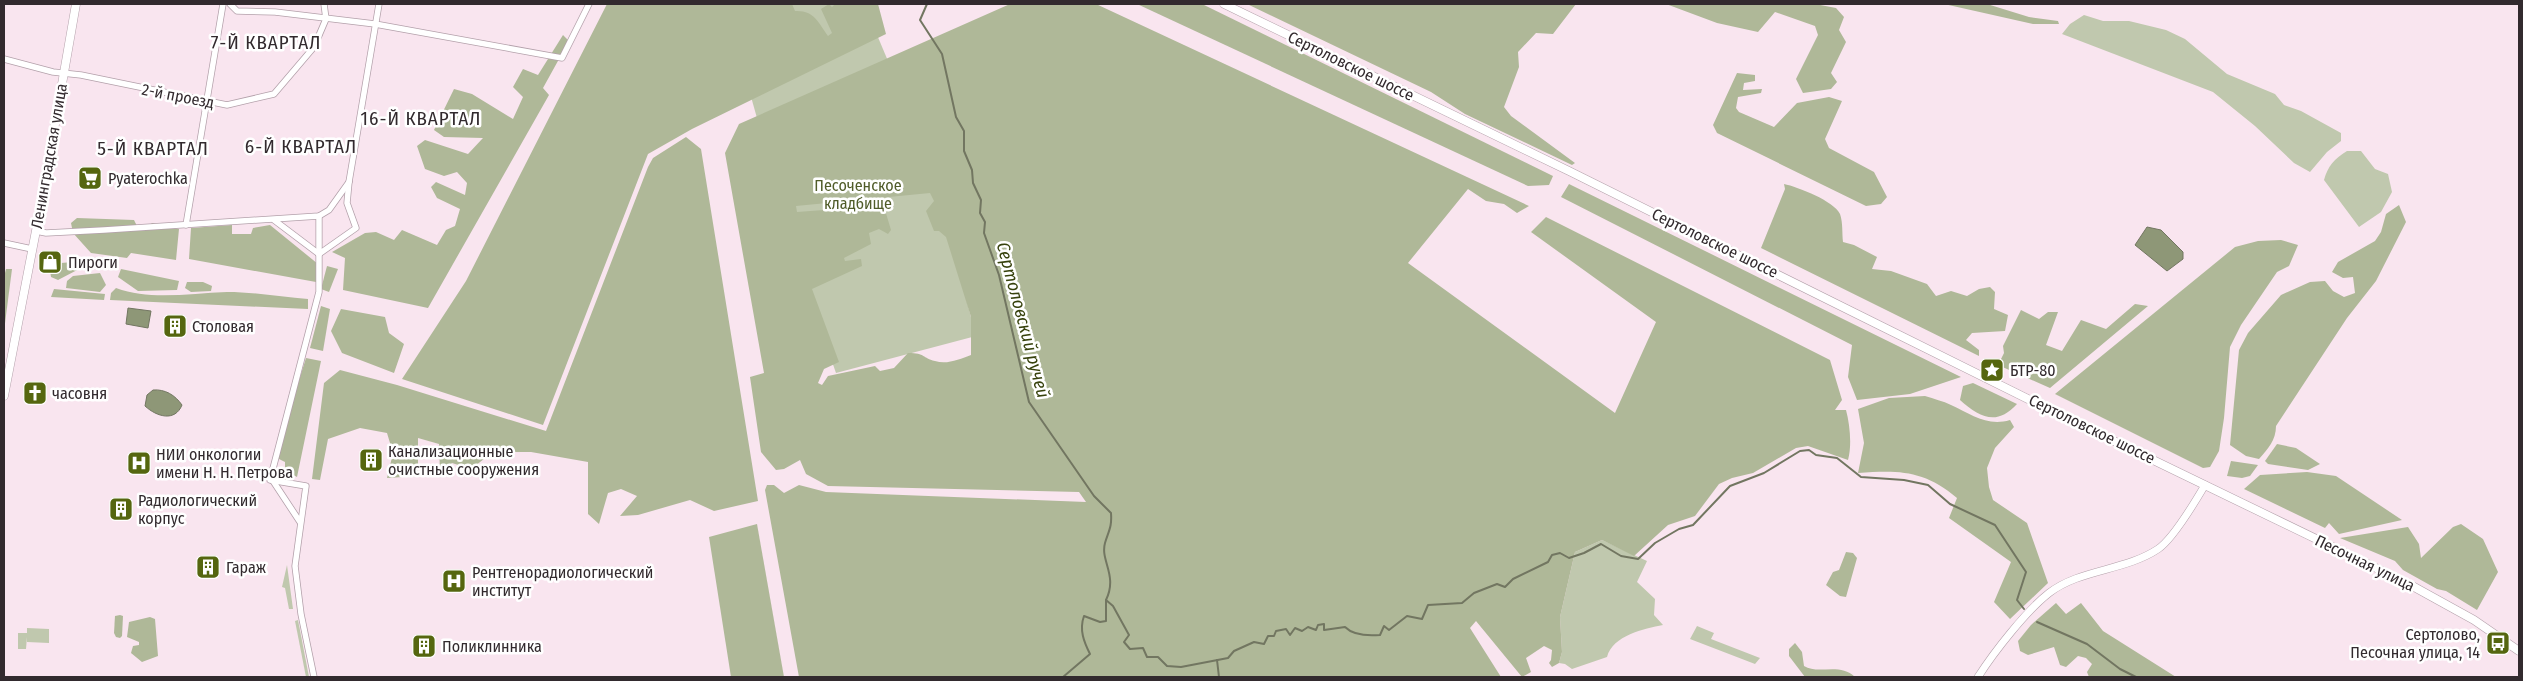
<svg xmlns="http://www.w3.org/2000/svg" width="2523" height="681" font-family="'Fira Sans Condensed',sans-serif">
<rect width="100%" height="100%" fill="#f9e5ef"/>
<g fill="#c0c8ae">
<path d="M725 4H864L928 156 976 336 836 373 798 264Z"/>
<path d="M2084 15 2103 21H2129L2166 30 2185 39 2227 74 2275 94 2284 105 2301 111 2341 133V141L2327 152 2310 172 2294 163 2255 126 2213 92 2062 34 2070 24Z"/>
<path d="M2347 151H2361L2375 169 2388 174 2392 192 2381 212 2359 227 2324 180C2328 166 2334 159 2347 151Z"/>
<path d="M1602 540 1647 561 1637 582 1655 599 1654 615 1663 625C1644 629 1613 635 1607 657L1572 669 1565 664 1559 663 1562 652 1560 617 1575 552Z"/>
<path d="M287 565 293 609H289L285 588 282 587Z"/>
<path d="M298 620 309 677H306L295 621Z"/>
<path d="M1697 626 1714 633 1711 639 1760 658 1755 664 1690 639Z"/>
<path d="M27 628 49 629V643L27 642V637L26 649H18V633H27Z"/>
</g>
<g fill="#afb898" fill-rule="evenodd">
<path d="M607 4H792L795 11C814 10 818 22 828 36L832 33 821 9 829 4 832 7 835 4H878L886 34 692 129 648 154 543 425 402 379 466 281Z"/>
<path d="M1010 4H1096L1529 206 1517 213 1504 204 1486 201 1468 189 1408 263 1615 413 1656 322 1531 232 1546 217 1830 360 1842 400 1835 410H1846C1850 425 1852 446 1848 460L1808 446 1796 448 1753 473 1732 478 1719 484 1695 516 1668 525 1634 556 1602 540 1575 552 1560 617 1562 652 1559 663 1552 667 1549 663 1551 660 1552 650 1544 646 1526 658 1531 672 1522 677 1476 621 1470 628 1501 677H799L765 490 767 485H774L784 493 799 485 826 492 1086 502 1079 492 828 486 806 474 800 460 784 469 776 470 761 452 750 377 764 373 725 153 739 124ZM930 193 934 201 926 211 934 231H939L946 237 971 317V355C960 359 947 365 935 361 922 358 926 353 908 353L894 368 880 371 875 366 828 376 822 385 818 383 824 369 839 362 812 289 862 266 861 259 845 261 844 258 871 244 869 233 879 229 888 234 891 230 885 210 878 206 797 212 796 206Z"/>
<path d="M1137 4H1202L1553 176 1549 185 1528 186Z"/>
<path d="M1247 4H1576L1553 34 1536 33 1518 52 1519 67 1504 107 1511 116 1575 163 1572 165 1465 114 1431 92Z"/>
<path d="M1666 4H1815L1836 8 1844 17 1839 30 1846 42 1831 73 1837 82 1831 89 1803 93 1796 79 1818 35 1815 26 1775 12 1758 32 1717 23Z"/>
<path d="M1944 4H1987L2029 17 2058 21 2059 24H2033Z"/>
<path d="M563 35 569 41 543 88 549 95 428 308 343 290 345 258 332 252 365 233 376 232 394 240 402 230 437 245 446 230 455 226 460 209 437 198 431 187 436 182 465 195 467 183 457 172 444 176 425 169 417 146 425 140 468 154 483 138 444 137 434 130 454 89 472 94 513 119 523 97 513 87 523 69 538 75Z"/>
<path d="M1737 73 1755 75V81L1744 83 1743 90 1762 89 1761 93 1738 97 1736 108 1739 112 1774 127 1797 103 1829 97 1842 101 1825 139 1829 148 1874 172 1887 197 1881 204 1866 206 1717 133 1713 125Z"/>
<path d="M686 137 701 149 758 501 714 511 690 500 638 515 620 516 637 496 621 489 608 493 599 524 588 514V462L531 452H493L471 469 452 463 440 473 439 444 418 438V476L387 478 393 453 387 433 360 428 328 439 320 480 312 479 324 383 340 370 397 385 546 431 648 167 653 158Z"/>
<path d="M1569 184 1961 377 1910 394 1857 400 1848 377 1852 345 1561 197Z"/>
<path d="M1784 184C1798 187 1834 201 1840 214 1843 222 1842 234 1843 242L1854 245 1877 257 1872 269 1891 271 1927 284 1936 296 1951 291 1967 296 1979 289 1990 287 1995 292 1994 309 2008 315 2005 331 1972 333 1966 340 1979 350V356L1761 248 1785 189Z"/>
<path d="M2399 205 2406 222 2376 281 2347 318 2276 426C2276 440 2268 449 2259 459L2246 456 2230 445 2239 350 2248 333 2281 295 2310 282 2325 281 2333 291 2344 297 2355 293 2353 277 2343 278 2332 272 2338 262 2375 241 2381 232 2386 214Z"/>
<path d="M77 218 134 220 137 226 148 227 152 223 179 229 176 260 131 253 127 258 91 253 73 233 71 223Z"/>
<path d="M232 225V234H251L253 228 270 225 318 264 316 282 189 259 191 228Z"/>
<path d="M2281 240 2298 245 2289 266 2277 272 2241 325 2230 347 2224 418 2219 451 2210 467 2203 468 2055 394 2235 247 2258 241Z"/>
<path d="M75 260 81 261V268L58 280 51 277 49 264 73 262Z"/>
<path d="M327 266 338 269 329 292 321 289Z"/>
<path d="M6 269H12L4 331V277Z"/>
<path d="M121 269 179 281 177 290 138 291 118 277Z"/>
<path d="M100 273 106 285 100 292 66 288 67 281 73 276Z"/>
<path d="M187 282H203L212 286 211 291 191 292 185 288Z"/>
<path d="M116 288C151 301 190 293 227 292 254 292 282 297 308 299V309L110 300 111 293Z"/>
<path d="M54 289 105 294 104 300 51 297Z"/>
<path d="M2135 304 2148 306 2050 388 1998 365 2004 353 2003 346 2021 310 2039 319 2048 312H2058L2046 345 2062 351 2081 320 2106 329Z"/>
<path d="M321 306 330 309 323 351 310 348Z"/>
<path d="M341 309 385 317 389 333 404 344 394 373 342 353 331 331Z"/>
<path d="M306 358 321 361 297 477 285 470V462L275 457Z"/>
<path d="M1973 383 2017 404C1997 426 1980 418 1960 400L1963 386Z"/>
<path d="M1925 396C1934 399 1943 401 1951 405 1971 414 1987 427 2010 420L2014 427 1995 448 1987 468 1989 487 1993 500 2027 523 2048 583 2010 619 1994 602 2011 562 1949 518 1957 498C1924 470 1899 470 1858 473L1864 443 1858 409 1889 398Z"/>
<path d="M2277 444 2296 448 2320 464 2308 470 2268 464 2265 461Z"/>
<path d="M2231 461 2258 465 2250 476 2242 478 2227 476Z"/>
<path d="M2307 472 2336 476 2402 520 2339 534 2329 523 2325 528 2244 489 2260 475Z"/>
<path d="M757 524 784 677H731L709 537Z"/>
<path d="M2461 524 2483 539 2498 572 2477 610 2446 591 2437 589 2403 570 2395 561 2340 538 2408 527 2419 544 2421 558 2453 527Z"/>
<path d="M1846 552 1853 553 1857 558 1846 597 1840 596 1826 585 1833 572 1839 570Z"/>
<path d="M2056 603 2066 614 2081 603 2103 631 2176 677H2089L2087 672 2092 664 2086 658 2078 656 2066 667 2060 665 2054 647 2028 655 2020 651 2018 641 2031 625Z"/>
<path d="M120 615 123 616 122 636 120 638 116 637 114 633 115 616Z"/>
<path d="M150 617 155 619 158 656 142 662 131 653 133 646 139 645V642L127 637 129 622Z"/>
<path d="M1795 643 1802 652 1804 666C1818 675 1840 662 1855 677H1805L1789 656V649Z"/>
</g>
<g fill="#8e9777" stroke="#727661">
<path d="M2147 227 2161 230 2183 252V259L2167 271 2135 245Z"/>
<path d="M128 308 151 311 148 328 126 324Z"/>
<path d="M153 390C165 389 175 395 182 405 175 422 157 417 145 406L147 395Z"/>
</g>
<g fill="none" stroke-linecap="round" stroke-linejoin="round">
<g stroke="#727661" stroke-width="2">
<path d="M927 4 920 20 942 54 956 117 964 131V151L972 170 973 183 981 200 980 213 985 222 984 233 999 275 1029 402 1094 496 1111 513C1112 527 1109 530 1105 543 1100 561 1118 575 1106 600L1113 606 1129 635 1124 642 1130 649 1143 648 1147 657H1158L1167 666 1181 667 1228 658 1234 651 1254 642 1264 644 1268 636H1274L1276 631 1286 629 1290 635 1295 628 1302 631 1308 627 1316 630 1318 625 1324 624V630L1345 627C1353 635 1368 636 1380 635L1384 626 1389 630 1407 616 1422 619 1428 605 1462 603 1474 593 1497 584 1505 587 1513 579 1548 562 1552 555 1560 553 1569 558 1584 553 1601 544 1621 556 1638 559 1655 543 1679 529 1693 525 1730 486 1764 473 1800 451 1809 450 1816 455 1837 458 1861 477 1904 480 1928 485 1950 504 1995 525 2026 572 2017 600 2024 609"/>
<path d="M2037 622 2087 644 2120 669 2136 677"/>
<path d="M1217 660 1219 677"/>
<path d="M1063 677 1090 654C1084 642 1079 630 1084 616L1100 622 1106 621V600"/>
</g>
<g stroke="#b3a0aa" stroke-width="7">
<g id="minor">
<path d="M230 4 237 11 275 12 375 24 562 58 589 4"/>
<path d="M4 59 53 72 81 75 227 105 274 94 314 47 326 19 324 4"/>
<path d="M274 220 319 254"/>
<path d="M186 225 223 4"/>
<path d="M36 231 46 233 104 230 319 216 329 210 349 182"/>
<path d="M4 243 32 249"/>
<path d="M319 254 356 228 347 203 349 182 379 4"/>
<path d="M273 481 300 522"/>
<path d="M314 677 301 614 295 566 306 486 270 480 319 292V216"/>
</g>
</g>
<g stroke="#b3a0aa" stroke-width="8">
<path id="tertiary" d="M1978 677C1994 652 2026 611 2049 593 2080 569 2125 571 2158 549 2173 539 2195 502 2205 485"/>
</g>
<g stroke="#b3a0aa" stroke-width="9">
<g id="secondary">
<path d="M1224 4 1569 171 2052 411 2407 583 2474 620 2519 651"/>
<path d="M4 396 40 210 76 4"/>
</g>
</g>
<use href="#minor" stroke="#fff" stroke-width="5.5"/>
<use href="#tertiary" stroke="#fff" stroke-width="7"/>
<use href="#secondary" stroke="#fff" stroke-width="8"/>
</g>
<defs>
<g id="supermarket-square" transform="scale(1.25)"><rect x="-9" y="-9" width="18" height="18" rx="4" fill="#55660f" stroke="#fff"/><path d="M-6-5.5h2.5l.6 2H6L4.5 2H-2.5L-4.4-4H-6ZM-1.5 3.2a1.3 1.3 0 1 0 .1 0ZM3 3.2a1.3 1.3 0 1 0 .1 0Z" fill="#fff"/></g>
<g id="shop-square" transform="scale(1.25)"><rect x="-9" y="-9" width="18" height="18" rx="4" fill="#55660f" stroke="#fff"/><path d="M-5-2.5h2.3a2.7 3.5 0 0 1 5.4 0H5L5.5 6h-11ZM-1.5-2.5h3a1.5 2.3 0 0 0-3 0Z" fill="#fff"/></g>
<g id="building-square" transform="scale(1.25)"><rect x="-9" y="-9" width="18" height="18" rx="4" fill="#55660f" stroke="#fff"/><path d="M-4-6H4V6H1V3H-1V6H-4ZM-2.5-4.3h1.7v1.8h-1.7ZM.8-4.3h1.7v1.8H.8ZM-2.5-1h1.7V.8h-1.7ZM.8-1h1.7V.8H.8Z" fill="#fff"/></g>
<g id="sight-square" transform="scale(1.25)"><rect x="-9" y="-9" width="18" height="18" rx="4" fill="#55660f" stroke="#fff"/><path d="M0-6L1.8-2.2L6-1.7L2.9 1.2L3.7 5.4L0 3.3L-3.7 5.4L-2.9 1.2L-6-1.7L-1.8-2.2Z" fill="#fff"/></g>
<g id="church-square" transform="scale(1.25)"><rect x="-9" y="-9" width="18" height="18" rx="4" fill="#55660f" stroke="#fff"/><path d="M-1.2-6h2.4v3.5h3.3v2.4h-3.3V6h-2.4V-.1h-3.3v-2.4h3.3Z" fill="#fff"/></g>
<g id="hospital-square" transform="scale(1.25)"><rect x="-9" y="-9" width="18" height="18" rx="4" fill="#55660f" stroke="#fff"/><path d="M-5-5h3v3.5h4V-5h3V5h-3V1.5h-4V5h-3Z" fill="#fff"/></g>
<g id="bus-square" transform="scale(1.25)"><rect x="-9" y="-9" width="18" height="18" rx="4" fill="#55660f" stroke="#fff"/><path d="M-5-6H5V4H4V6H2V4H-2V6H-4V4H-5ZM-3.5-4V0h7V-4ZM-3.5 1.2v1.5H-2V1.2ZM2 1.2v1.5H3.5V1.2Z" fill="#fff"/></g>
</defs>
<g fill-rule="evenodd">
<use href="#supermarket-square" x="90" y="178"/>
<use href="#shop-square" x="50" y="262"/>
<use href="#building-square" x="175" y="326"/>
<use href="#sight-square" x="1992" y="370"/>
<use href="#church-square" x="35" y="393"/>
<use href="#building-square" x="371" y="460"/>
<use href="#hospital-square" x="139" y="463"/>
<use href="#building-square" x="121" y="509"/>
<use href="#building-square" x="208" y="567"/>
<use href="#hospital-square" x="454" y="581"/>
<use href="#bus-square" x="2498" y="643"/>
<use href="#building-square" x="424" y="646"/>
</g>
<g text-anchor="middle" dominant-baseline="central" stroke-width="5" stroke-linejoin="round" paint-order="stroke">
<g font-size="16" fill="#322a2e" stroke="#fff">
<text transform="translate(1351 66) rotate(26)">Сертоловское шоссе</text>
<text transform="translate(178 96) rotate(11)">2-й проезд</text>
<text transform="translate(49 156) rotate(-80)">Ленинградская улица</text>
<text transform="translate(1715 243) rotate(26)">Сертоловское шоссе</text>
<text transform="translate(2092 429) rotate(26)">Сертоловское шоссе</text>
<text transform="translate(2365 563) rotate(26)">Песочная улица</text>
</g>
<g font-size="16" fill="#322a2e" stroke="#fff" text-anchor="start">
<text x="108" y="178">Pyaterochka</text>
<text x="68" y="262">Пироги</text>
<text x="192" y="326">Столовая</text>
<text x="2010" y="370">БТР-80</text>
<text x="52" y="393">часовня</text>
<text x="388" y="451">Канализационные<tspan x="388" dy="18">очистные сооружения</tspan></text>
<text x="156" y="454">НИИ онкологии<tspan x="156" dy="18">имени Н. Н. Петрова</tspan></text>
<text x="138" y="500">Радиологический<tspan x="138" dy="18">корпус</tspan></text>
<text x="226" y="567">Гараж</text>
<text x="472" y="572">Рентгенорадиологический<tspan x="472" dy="18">институт</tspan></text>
<text x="2480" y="634" text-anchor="end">Сертолово,<tspan x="2480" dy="18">Песочная улица, 14</tspan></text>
<text x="442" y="646">Поликлинника</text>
</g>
<g font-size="16" fill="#505c29" stroke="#fff">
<text x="858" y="185">Песоченское<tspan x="858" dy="18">кладбище</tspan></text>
</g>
<g font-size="18" font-style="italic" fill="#37420d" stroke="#fff">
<text transform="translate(1023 320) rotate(75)">Сертоловский ручей</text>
</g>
<g font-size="19" letter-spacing="1" fill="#322a2e" stroke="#fff">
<text x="266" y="42">7-Й КВАРТАЛ</text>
<text x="421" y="118">16-Й КВАРТАЛ</text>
<text x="301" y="146">6-Й КВАРТАЛ</text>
<text x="153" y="148">5-Й КВАРТАЛ</text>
</g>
</g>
<rect width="2523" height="681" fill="none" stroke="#322a2e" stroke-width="10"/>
</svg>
